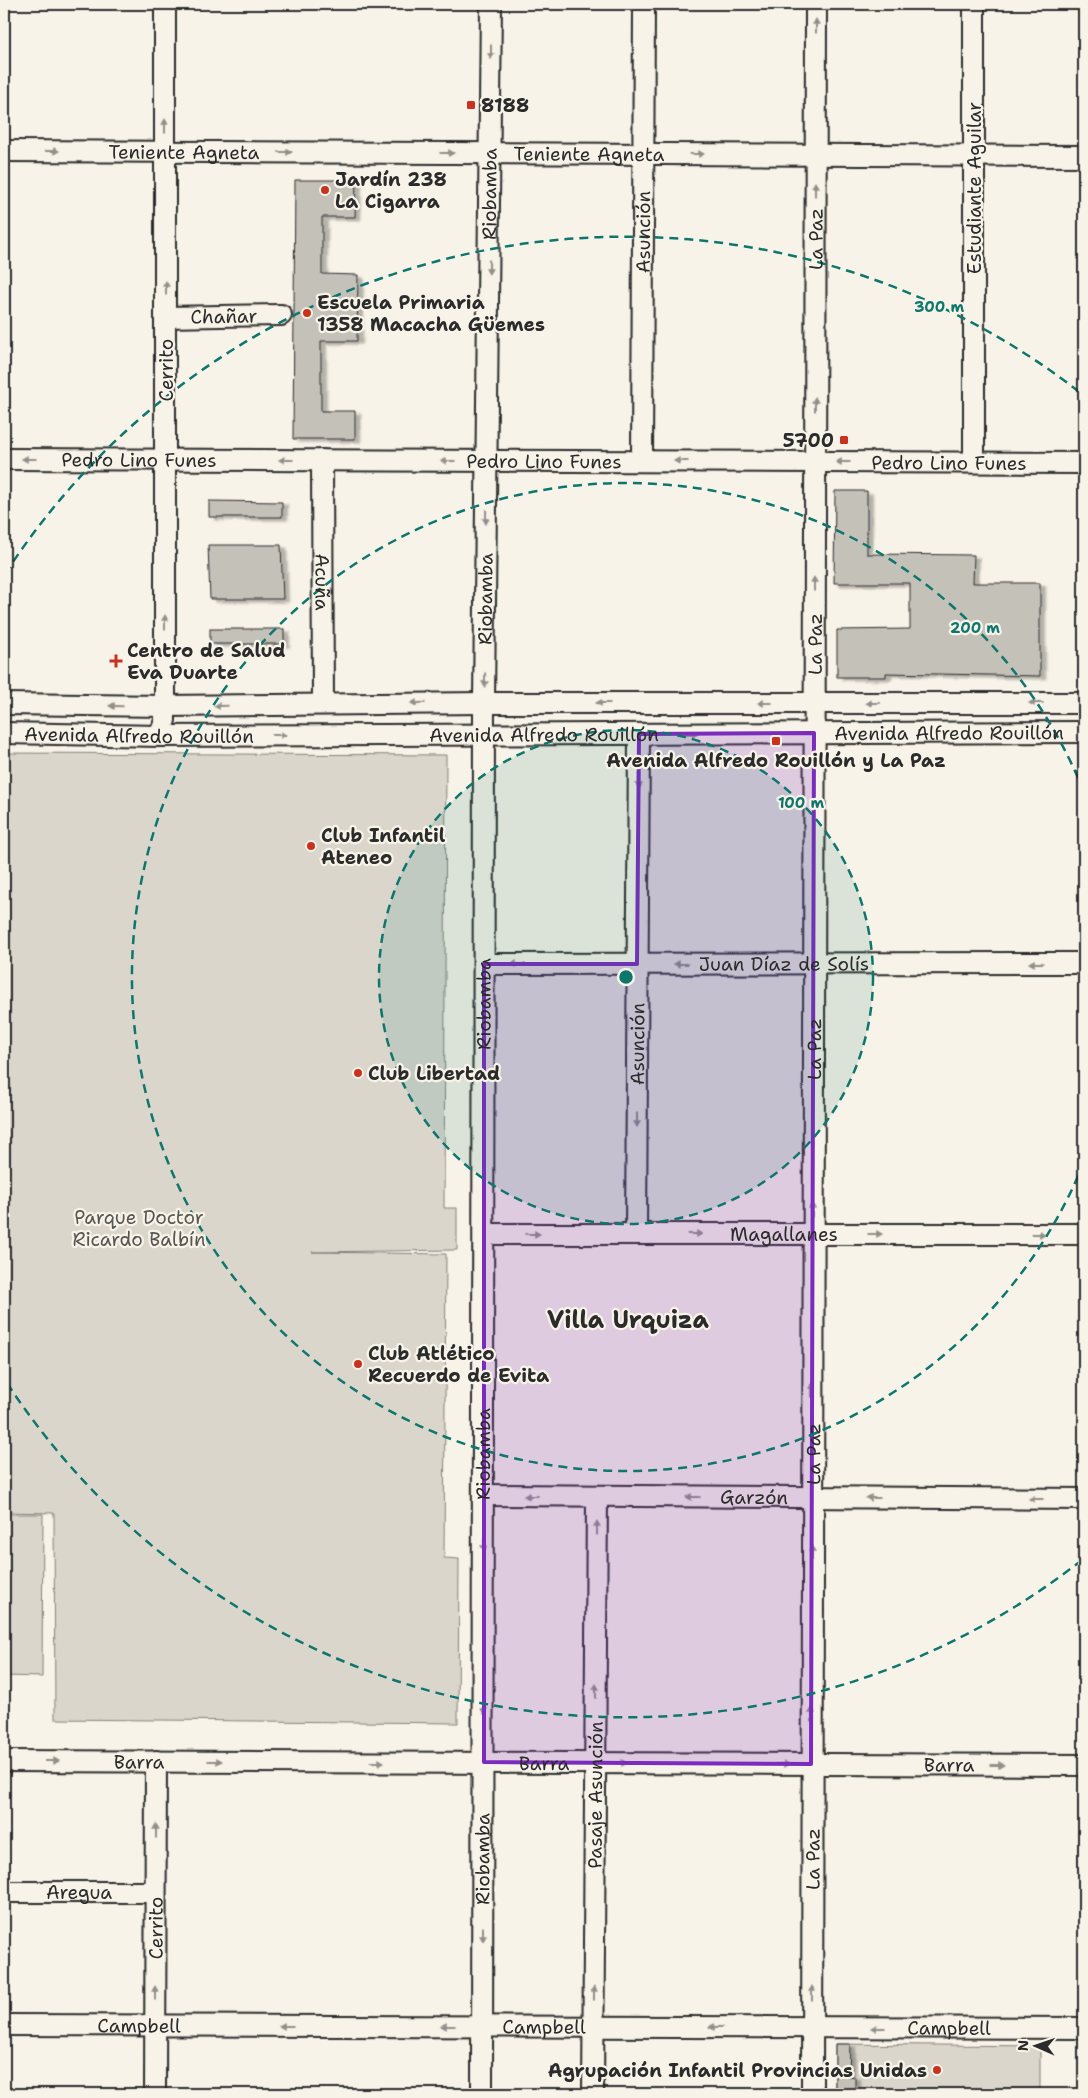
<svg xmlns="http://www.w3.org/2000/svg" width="1088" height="2098" font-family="'Shantell Sans',sans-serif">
<defs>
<filter id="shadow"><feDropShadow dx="5.5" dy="3" stdDeviation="1" flood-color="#0004"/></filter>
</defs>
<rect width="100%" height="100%" fill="#f7f3e8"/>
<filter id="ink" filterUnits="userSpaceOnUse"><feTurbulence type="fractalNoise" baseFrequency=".02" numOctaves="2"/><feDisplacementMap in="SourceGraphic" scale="10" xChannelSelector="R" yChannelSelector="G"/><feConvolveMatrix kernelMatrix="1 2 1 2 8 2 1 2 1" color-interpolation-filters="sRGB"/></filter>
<g filter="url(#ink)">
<g fill="#dad6cc" stroke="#82807c">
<path d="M4 753 446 755 444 1208H457V1250L312 1252 446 1254 444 1558 459 1559 458 1723 55 1719 54 1513 4 1512Z"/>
<path d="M4 1514H43L42 1677 4 1676Z"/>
<path d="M835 2044 1040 2046V2094H835Z"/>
</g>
<g fill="#c4c1b9" stroke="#2b2b2b" filter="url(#shadow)">
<path d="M295 180H356L355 217H322V274L358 275 357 341H321V411H355V439H293Z"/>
<path d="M835 491H867V554L974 555 973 583H1040V676L886 673V677H837V630L910 629V583H834Z"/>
<path d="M209 501 282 502V517H209Z"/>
<path d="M208 545H281L283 599H210Z"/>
<rect x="210" y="629" width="74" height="15"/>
<path d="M835 2044H850L849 2076 855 2077V2094H835Z"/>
</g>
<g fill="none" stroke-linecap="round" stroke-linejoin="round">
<g stroke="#2b2b2b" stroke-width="24">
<g id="minor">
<path d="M974 4V462"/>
<path id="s1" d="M4 151 1084 156"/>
<path id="s2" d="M166 317 281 315"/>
<path id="s3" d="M4 459 1084 463"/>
<path id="s4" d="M322 460 323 704"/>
<path id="s5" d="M642 461 644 4"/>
<path d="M4 704 165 706 484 703H1084"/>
<path id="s6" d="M4 733 160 736 1084 732"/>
<path d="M160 736 165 720V4"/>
<path id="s7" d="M484 964 1084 963"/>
<path id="s8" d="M484 1234H1084"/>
<path id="s9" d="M636 1234 639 734"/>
<path id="s10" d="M484 1495 1084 1499"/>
<path id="s11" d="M4 1761 1084 1765"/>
<path id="s12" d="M4 1892H155"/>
<path id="s13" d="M4 2025 1084 2028"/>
<path id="s14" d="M155 2094 156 1761"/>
<path id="s15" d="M482 2094 484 703 491 4"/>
<path id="s16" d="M593 2094 597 1496"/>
<path id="s17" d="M812 2094 816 4"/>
</g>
</g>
<use href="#minor" stroke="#f7f3e8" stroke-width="20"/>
</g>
<defs><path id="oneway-solid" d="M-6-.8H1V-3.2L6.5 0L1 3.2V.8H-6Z" transform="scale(1.25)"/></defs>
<g fill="#918f8a">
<use href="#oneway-solid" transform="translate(816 26) rotate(-90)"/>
<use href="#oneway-solid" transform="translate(491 52) rotate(90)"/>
<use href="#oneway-solid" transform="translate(165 126) rotate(-90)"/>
<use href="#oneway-solid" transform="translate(52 151)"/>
<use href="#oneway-solid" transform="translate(285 152)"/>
<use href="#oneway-solid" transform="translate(447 153)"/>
<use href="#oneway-solid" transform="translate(697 154)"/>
<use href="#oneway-solid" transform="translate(815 189) rotate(-90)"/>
<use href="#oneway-solid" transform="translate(489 267) rotate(91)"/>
<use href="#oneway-solid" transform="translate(166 288) rotate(-90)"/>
<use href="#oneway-solid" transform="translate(815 404) rotate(-90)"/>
<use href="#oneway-solid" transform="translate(29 459) rotate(-180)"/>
<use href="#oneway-solid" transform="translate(286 460) rotate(-180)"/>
<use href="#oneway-solid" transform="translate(448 461) rotate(-180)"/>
<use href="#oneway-solid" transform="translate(681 461) rotate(-180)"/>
<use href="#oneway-solid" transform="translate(843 462) rotate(-180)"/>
<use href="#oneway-solid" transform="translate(486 517) rotate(91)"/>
<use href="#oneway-solid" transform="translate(814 584) rotate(-90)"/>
<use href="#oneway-solid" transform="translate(165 622) rotate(-90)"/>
<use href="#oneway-solid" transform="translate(485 680) rotate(91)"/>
<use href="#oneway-solid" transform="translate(418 703) rotate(179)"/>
<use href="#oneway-solid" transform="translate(603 703) rotate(180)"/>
<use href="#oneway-solid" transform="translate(765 703) rotate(180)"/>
<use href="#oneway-solid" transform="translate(873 703) rotate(-180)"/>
<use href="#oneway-solid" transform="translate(1036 703) rotate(-180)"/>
<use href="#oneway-solid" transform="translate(116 706) rotate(-179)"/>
<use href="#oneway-solid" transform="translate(221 706) rotate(179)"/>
<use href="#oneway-solid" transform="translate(691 734)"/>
<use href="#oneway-solid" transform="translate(279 735)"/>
<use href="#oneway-solid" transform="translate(639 782) rotate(90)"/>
<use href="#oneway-solid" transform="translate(1036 963) rotate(180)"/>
<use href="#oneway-solid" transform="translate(518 964) rotate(180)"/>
<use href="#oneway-solid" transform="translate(681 964) rotate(180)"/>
<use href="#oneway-solid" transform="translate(637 1120) rotate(90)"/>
<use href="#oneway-solid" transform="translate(812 1210) rotate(-90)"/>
<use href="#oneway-solid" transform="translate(533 1234)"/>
<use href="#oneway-solid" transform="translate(695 1234)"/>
<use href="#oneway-solid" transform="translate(875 1234)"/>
<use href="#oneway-solid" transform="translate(1038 1234)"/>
<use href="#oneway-solid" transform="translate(812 1390) rotate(-90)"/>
<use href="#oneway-solid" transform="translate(531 1496) rotate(-180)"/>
<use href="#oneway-solid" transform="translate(693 1497) rotate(-180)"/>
<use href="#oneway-solid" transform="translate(873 1498) rotate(-180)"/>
<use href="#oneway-solid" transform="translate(1036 1499) rotate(-180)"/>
<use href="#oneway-solid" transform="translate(597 1528) rotate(-90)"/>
<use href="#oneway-solid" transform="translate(484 1544) rotate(90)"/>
<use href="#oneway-solid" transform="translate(812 1553) rotate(-90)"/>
<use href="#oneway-solid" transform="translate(596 1691) rotate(-90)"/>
<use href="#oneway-solid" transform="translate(484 1707) rotate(90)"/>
<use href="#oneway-solid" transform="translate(812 1715) rotate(-90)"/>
<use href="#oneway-solid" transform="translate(52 1761)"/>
<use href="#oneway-solid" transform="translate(215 1761)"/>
<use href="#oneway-solid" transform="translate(377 1762)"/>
<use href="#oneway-solid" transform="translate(620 1763)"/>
<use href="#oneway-solid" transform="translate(782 1764)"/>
<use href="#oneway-solid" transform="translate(997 1765)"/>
<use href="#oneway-solid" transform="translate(156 1831) rotate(-90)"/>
<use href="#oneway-solid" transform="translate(483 1934) rotate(90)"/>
<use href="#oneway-solid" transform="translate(155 1993) rotate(-90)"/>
<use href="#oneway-solid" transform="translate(594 1993) rotate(-90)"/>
<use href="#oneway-solid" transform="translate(812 1993) rotate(-90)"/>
<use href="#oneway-solid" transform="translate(286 2026) rotate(-180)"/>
<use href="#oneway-solid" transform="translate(448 2026) rotate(-180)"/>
<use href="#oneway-solid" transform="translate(716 2027) rotate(-180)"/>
<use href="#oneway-solid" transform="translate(878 2028) rotate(-180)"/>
</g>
</g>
<path fill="#7b2cbf" fill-opacity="0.2" stroke="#7b2cbf" stroke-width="4" stroke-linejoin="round" d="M814 733 811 1764 484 1762V964H637L639 734Z"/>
<circle cx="626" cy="977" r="247" fill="#0f766e" fill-opacity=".12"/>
<g fill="none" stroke="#0f766e" stroke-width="2.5" stroke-dasharray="9 6">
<circle cx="626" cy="977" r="247"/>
<path d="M1084 1162A494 494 0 1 1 1084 792"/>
<path d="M1082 1560A740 740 0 0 1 5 1380M5 574A740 740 0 0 1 1082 394"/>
</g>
<g fill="#c8321e" stroke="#f7f3e8" stroke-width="2">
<rect x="466" y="100" width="10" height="10" rx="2.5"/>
<circle cx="325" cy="190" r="5"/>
<circle cx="307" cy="313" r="5"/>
<rect x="839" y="435" width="10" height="10" rx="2.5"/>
<path d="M113.5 653.5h5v5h5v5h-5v5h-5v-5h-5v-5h5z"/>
<rect x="771" y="736" width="10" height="10" rx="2.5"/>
<circle cx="311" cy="846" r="5"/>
<circle cx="358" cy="1073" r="5"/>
<circle cx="358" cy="1364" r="5"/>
<circle cx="937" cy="2070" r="5"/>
</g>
<g text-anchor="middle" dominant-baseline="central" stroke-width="4.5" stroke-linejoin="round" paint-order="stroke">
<g font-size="19" font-weight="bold" fill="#2b2b2b" stroke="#f7f3e8" text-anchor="start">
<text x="481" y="105">8188</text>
<text x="335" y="179">Jardín 238<tspan x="335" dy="22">La Cigarra</tspan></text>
<text x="317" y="302">Escuela Primaria<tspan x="317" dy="22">1358 Macacha Güemes</tspan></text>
<text x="834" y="440" text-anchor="end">5700</text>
<text x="127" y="650">Centro de Salud<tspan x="127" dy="22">Eva Duarte</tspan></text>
<text x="776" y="760" text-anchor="middle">Avenida Alfredo Rouillón y La Paz</text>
<text x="321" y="835">Club Infantil<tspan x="321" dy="22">Ateneo</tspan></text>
<text x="368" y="1073">Club Libertad</text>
<text x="368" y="1353">Club Atlético<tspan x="368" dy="22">Recuerdo de Evita</tspan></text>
<text x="927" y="2070" text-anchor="end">Agrupación Infantil Provincias Unidas</text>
</g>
<g font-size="19" fill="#2b2b2b" stroke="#f7f3e8">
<text stroke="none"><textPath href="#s1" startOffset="180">Teniente Agneta</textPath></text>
<text stroke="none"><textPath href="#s1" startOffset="585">Teniente Agneta</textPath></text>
<text transform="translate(974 188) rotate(-90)">Estudiante Aguilar</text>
<text stroke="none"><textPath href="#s15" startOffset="1900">Riobamba</textPath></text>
<text stroke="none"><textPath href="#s5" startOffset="229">Asunción</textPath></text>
<text stroke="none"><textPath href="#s17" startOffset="1855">La Paz</textPath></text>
<text stroke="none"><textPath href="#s2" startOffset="58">Chañar</textPath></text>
<text transform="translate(166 370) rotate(-90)">Cerrito</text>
<text stroke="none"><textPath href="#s3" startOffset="135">Pedro Lino Funes</textPath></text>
<text stroke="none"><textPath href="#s3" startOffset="540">Pedro Lino Funes</textPath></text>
<text stroke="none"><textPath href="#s3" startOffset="945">Pedro Lino Funes</textPath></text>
<text stroke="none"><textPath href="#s4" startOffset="122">Acuña</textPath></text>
<text stroke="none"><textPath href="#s15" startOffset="1495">Riobamba</textPath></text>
<text stroke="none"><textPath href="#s17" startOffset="1450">La Paz</textPath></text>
<text stroke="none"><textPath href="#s6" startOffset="945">Avenida Alfredo Rouillón</textPath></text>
<text stroke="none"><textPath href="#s6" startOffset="135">Avenida Alfredo Rouillón</textPath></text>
<text stroke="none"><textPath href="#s6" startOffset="540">Avenida Alfredo Rouillón</textPath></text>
<text stroke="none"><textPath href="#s7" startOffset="300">Juan Díaz de Solís</textPath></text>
<text stroke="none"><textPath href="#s15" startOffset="1090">Riobamba</textPath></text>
<text stroke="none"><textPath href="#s9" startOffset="190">Asunción</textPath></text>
<text stroke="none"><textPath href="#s17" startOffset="1045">La Paz</textPath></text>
<text stroke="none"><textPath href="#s8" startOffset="300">Magallanes</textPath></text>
<text stroke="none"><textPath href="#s15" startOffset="640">Riobamba</textPath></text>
<text stroke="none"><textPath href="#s17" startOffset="640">La Paz</textPath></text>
<text stroke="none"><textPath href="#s10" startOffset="270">Garzón</textPath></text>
<text stroke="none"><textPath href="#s11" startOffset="135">Barra</textPath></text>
<text stroke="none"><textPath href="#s11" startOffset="540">Barra</textPath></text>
<text stroke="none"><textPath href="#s11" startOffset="945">Barra</textPath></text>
<text stroke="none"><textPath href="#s16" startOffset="299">Pasaje Asunción</textPath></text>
<text stroke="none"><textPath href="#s15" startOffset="235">Riobamba</textPath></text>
<text stroke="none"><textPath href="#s17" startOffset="235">La Paz</textPath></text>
<text stroke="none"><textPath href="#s12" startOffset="75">Aregua</textPath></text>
<text stroke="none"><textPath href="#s14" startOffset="166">Cerrito</textPath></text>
<text stroke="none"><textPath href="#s13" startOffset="135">Campbell</textPath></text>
<text stroke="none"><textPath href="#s13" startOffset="540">Campbell</textPath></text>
<text stroke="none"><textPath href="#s13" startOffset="945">Campbell</textPath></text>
</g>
<g font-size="19" fill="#575653" stroke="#f7f3e8">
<text x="139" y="1217">Parque Doctor<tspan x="139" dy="22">Ricardo Balbín</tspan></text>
</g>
<g font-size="24" font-weight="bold" fill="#2b2b2b" stroke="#f7f3e8">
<text x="628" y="1320">Villa Urquiza</text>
</g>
</g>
<circle cx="626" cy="977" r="8" fill="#0f766e" stroke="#f7f3e8" stroke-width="2.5"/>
<g font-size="15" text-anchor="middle" font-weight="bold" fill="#0f766e" stroke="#f7f3e8" stroke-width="4.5" stroke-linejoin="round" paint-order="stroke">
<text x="939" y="312">300 m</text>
<text x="975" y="633">200 m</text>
<text x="801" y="808">100 m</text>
</g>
<rect width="1088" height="2098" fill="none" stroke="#f7f3e8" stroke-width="20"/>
<rect x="10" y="10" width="1068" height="2078" fill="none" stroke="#2b2b2b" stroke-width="2" filter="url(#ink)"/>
<g transform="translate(1036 2046) rotate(272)" stroke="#f7f3e8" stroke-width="4" paint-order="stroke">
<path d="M0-4L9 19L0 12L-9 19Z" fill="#2b2b2b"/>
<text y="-8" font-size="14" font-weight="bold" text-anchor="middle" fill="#2b2b2b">N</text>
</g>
</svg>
